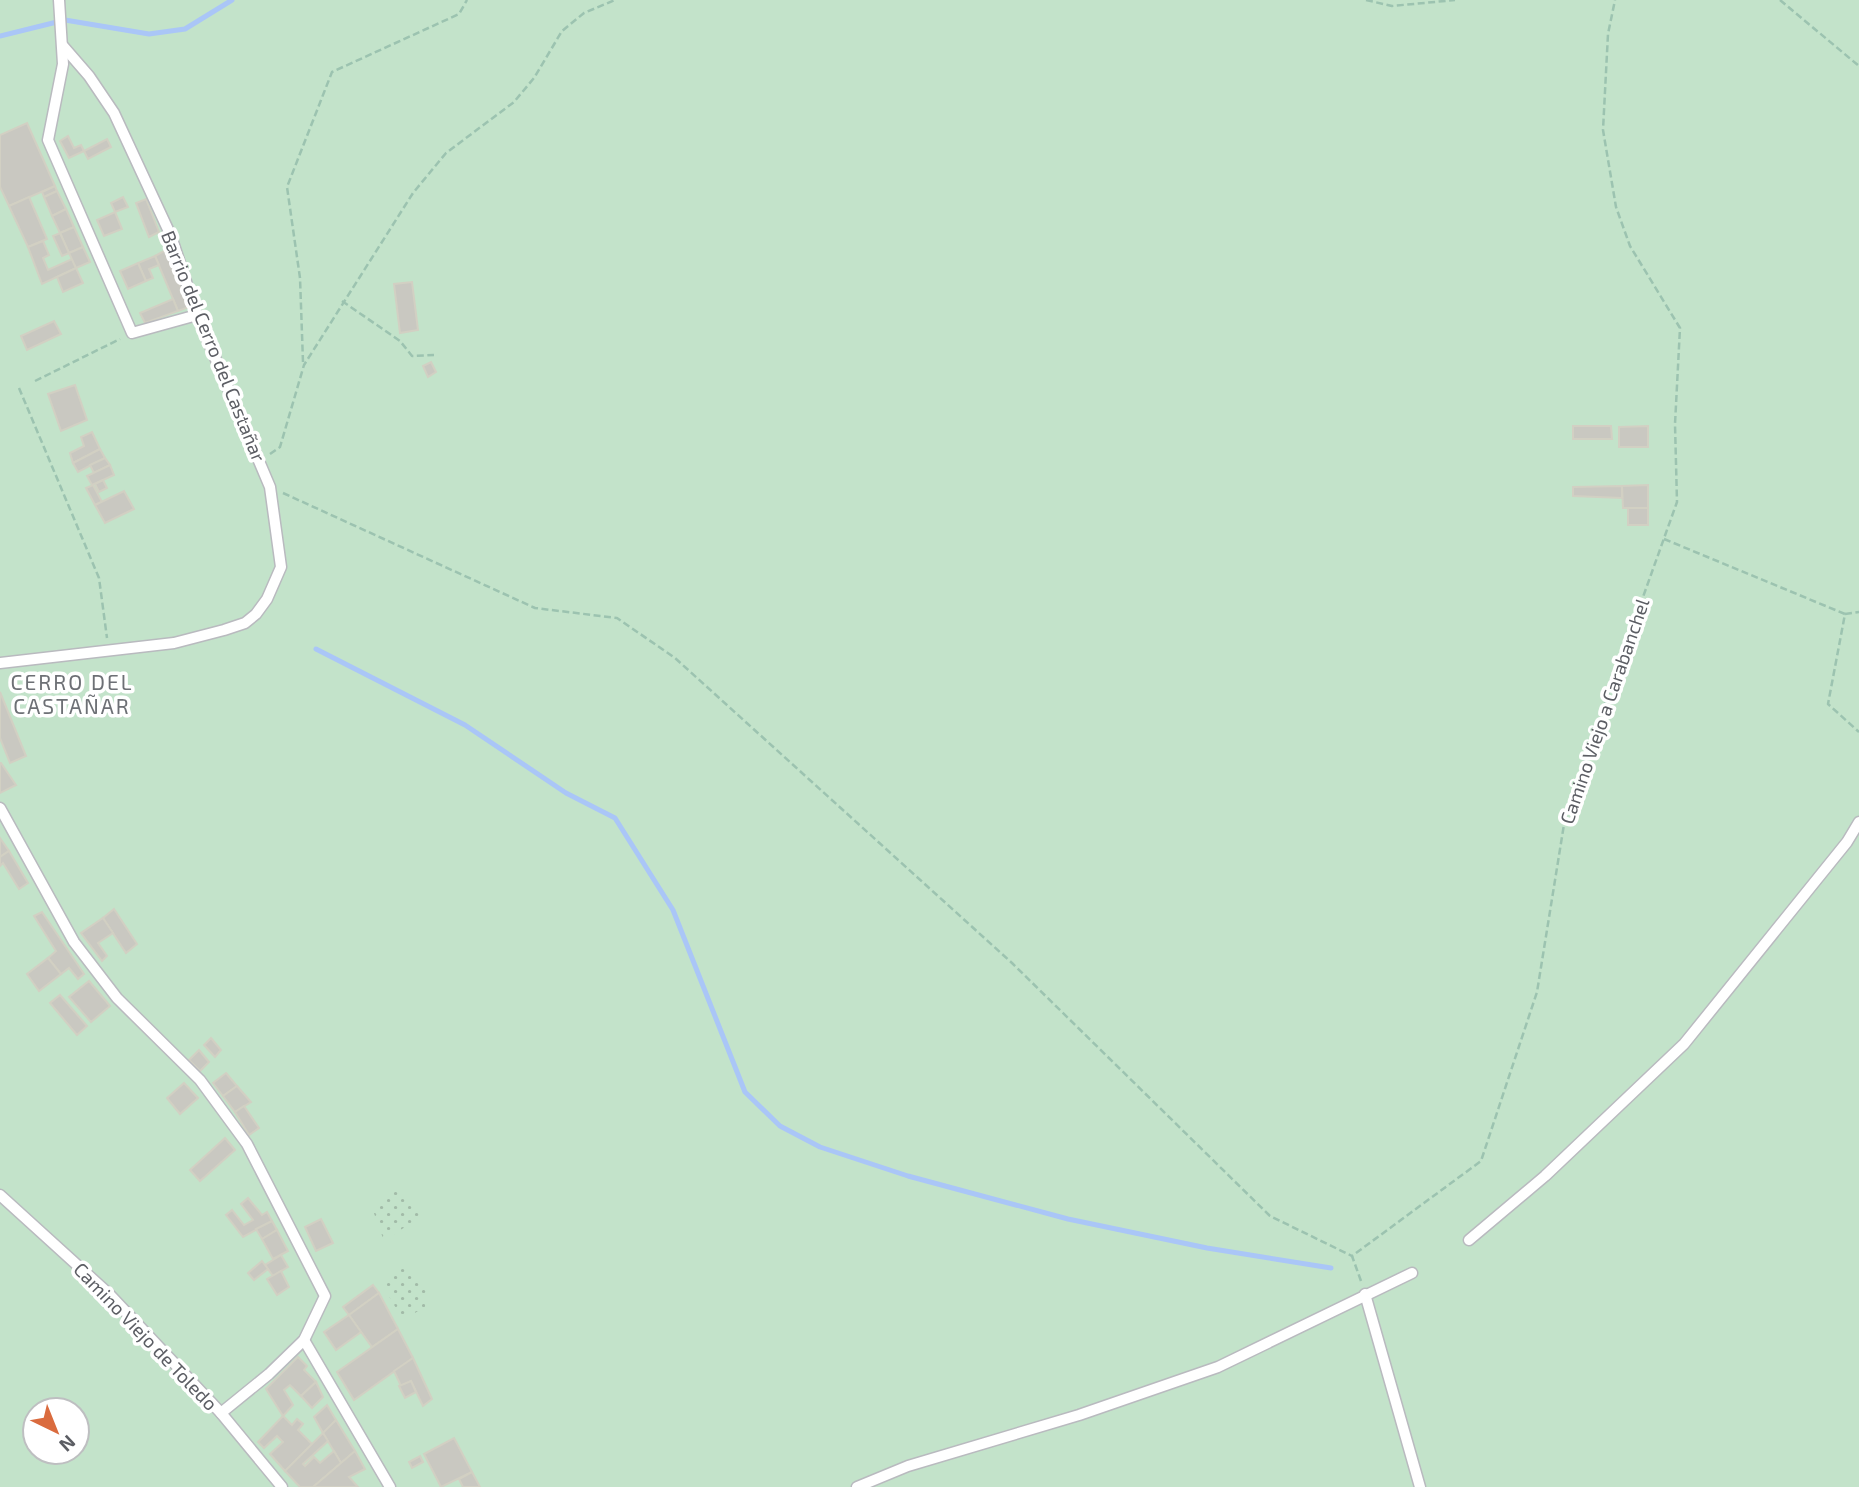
<svg xmlns="http://www.w3.org/2000/svg" width="1859" height="1487" font-family="'Exo 2',sans-serif">
<defs>
<pattern id="garden-dots" width="8" height="8" patternUnits="userSpaceOnUse" patternTransform="scale(1.75)"><rect width="8" height="8" fill="#c3e3ca"/><path d="M2 2h.1M6 6h.1" fill="none" stroke="#a2bba8" stroke-width="1.8" stroke-linecap="round"/></pattern>
</defs>
<rect width="100%" height="100%" fill="#edede4"/>
<path fill="#c3e3ca" fill-rule="evenodd" d="M0 0H1859V1487H0ZM35 1410H77V1452H35Z"/>
<g fill="url(#garden-dots)">
<path d="M400 1187 423 1215 384 1241 371 1205Z"/>
<path d="M403 1265 427 1286 425 1307 403 1320 380 1281Z"/>
</g>
<g fill="none" stroke-linecap="round" stroke-linejoin="round">
<g stroke="#aac6f7" stroke-width="5">
<path d="M0 36 65 20 149 34 185 29 232 0"/>
<path d="M316 649 465 725 566 793 615 818 673 910 745 1092 780 1126 820 1147 908 1176 1068 1219 1207 1248 1331 1268"/>
</g>
</g>
<g fill="#c9c8c1" stroke="#d2d0c3" stroke-width="2">
<path d="M27 123 55 186 9 206 0 187V135Z"/>
<path d="M68 136 74 148 81 145 84 151 69 158 60 141Z"/>
<path d="M107 139 111 147 88 159 84 151Z"/>
<path d="M55 186 57 191 44 197 42 192Z"/>
<path d="M57 191 66 209 52 216 44 197Z"/>
<path d="M29 197 47 239 28 247 9 206Z"/>
<path d="M123 197 128 207 115 212 111 203Z"/>
<path d="M146 199 159 232 149 237 136 203Z"/>
<path d="M66 209 74 227 60 233 52 216Z"/>
<path d="M115 212 122 229 104 236 97 220Z"/>
<path d="M74 227 83 247 69 253 60 233Z"/>
<path d="M60 233 69 253 62 256 53 236Z"/>
<path d="M43 241 49 255 43 258 48 270 72 259 76 268 42 284 28 247Z"/>
<path d="M83 247 90 262 76 268 69 253Z"/>
<path d="M166 250 189 307 178 311 155 256Z"/>
<path d="M155 256 159 265 149 269 153 278 146 281 138 263Z"/>
<path d="M138 263 146 281 128 289 120 271Z"/>
<path d="M76 268 83 283 63 292 57 277Z"/>
<path d="M412 282 418 330 400 333 394 284Z"/>
<path d="M173 299 178 311 145 323 140 313Z"/>
<path d="M54 321 61 334 27 350 21 336Z"/>
<path d="M431 362 436 372 428 377 423 366Z"/>
<path d="M75 385 87 420 61 431 48 394Z"/>
<path d="M1573 426H1611L1612 439H1573Z"/>
<path d="M1648 426V447H1619V427Z"/>
<path d="M92 432 100 449 73 463 70 453 84 446 81 437Z"/>
<path d="M100 449 105 458 78 472 73 463Z"/>
<path d="M105 458 110 465 94 473 90 465Z"/>
<path d="M110 465 114 475 92 485 87 476Z"/>
<path d="M103 480 107 488 99 492 95 484Z"/>
<path d="M93 485 102 502 95 505 86 488Z"/>
<path d="M1648 485V508H1623L1622 486Z"/>
<path d="M1622 486V498L1573 496V487Z"/>
<path d="M124 491 134 509 105 523 95 505Z"/>
<rect x="1628" y="508" width="20" height="17"/>
<path d="M0 692 26 756 10 763 0 738Z"/>
<path d="M1 763 16 785 0 793V763Z"/>
<path d="M0 838 9 851 0 857Z"/>
<path d="M9 851 28 883 19 889 3 863 0 866V857Z"/>
<path d="M114 909 137 944 126 953 103 918Z"/>
<path d="M42 912 84 974 78 979 69 968 61 974 48 958 56 951 34 916Z"/>
<path d="M103 918 113 933 98 943 107 956 102 961 81 933Z"/>
<path d="M48 958 61 974 39 991 27 974Z"/>
<path d="M89 981 110 1006 91 1022 69 997Z"/>
<path d="M60 995 87 1026 77 1035 50 1003Z"/>
<path d="M211 1038 221 1050 215 1057 204 1045Z"/>
<path d="M199 1050 209 1062 200 1071 189 1060Z"/>
<path d="M226 1073 237 1086 223 1096 213 1083Z"/>
<path d="M184 1083 198 1098 180 1114 167 1098Z"/>
<path d="M237 1086 251 1102 235 1112 223 1096Z"/>
<path d="M244 1106 259 1128 249 1135 235 1112Z"/>
<path d="M225 1138 235 1150 200 1181 190 1170Z"/>
<path d="M248 1198 262 1215 267 1212 272 1221 243 1237 226 1215 232 1210 244 1225 253 1220 241 1204Z"/>
<path d="M321 1219 333 1243 316 1251 305 1227Z"/>
<path d="M272 1221 277 1230 262 1239 256 1229Z"/>
<path d="M277 1230 288 1251 273 1259 262 1239Z"/>
<path d="M281 1255 288 1267 273 1276 265 1265Z"/>
<path d="M262 1261 268 1269 254 1280 248 1273Z"/>
<path d="M281 1271 289 1287 277 1295 267 1279Z"/>
<path d="M373 1285 379 1293 349 1315 343 1307Z"/>
<path d="M379 1293 398 1329 372 1347 349 1315Z"/>
<path d="M349 1315 361 1332 336 1350 324 1332Z"/>
<path d="M398 1329 413 1358 354 1400 337 1372Z"/>
<path d="M298 1357 307 1366 304 1370 316 1382 301 1396 290 1385 284 1390 293 1405 283 1416 266 1389Z"/>
<path d="M413 1358 432 1399 423 1406 411 1381 401 1386 394 1371Z"/>
<path d="M411 1381 416 1392 405 1398 399 1386Z"/>
<path d="M316 1382 323 1397 312 1408 301 1396Z"/>
<path d="M327 1405 336 1420 323 1433 314 1417Z"/>
<path d="M283 1416 292 1425 297 1419 303 1424 298 1430 312 1444 285 1471 270 1454 283 1442 277 1436 264 1448 258 1442Z"/>
<path d="M336 1420 355 1451 341 1463 323 1433Z"/>
<path d="M323 1433 328 1441 303 1464 305 1466 314 1457 320 1463 334 1451 341 1463 313 1487H300L285 1471Z"/>
<path d="M454 1438 472 1472 441 1487 424 1454Z"/>
<path d="M355 1451 365 1469 349 1477 358 1487H313Z"/>
<path d="M420 1456 423 1462 412 1468 409 1462Z"/>
<path d="M472 1472 480 1487H463L459 1479Z"/>
</g>
<g fill="none" stroke-linecap="round" stroke-linejoin="round">
<g stroke="#b9babf" stroke-width="13">
<g id="service">
<path d="M59 0 63 64 48 140 132 333 197 315"/>
<path d="M0 663 174 643 224 630 245 623 256 614 267 599 281 567 270 487 197 315 171 236 114 113 89 76 63 46"/>
<path d="M0 808 74 942 117 998 200 1080 247 1144 325 1296 304 1340 269 1374 221 1413"/>
<path d="M0 1195 109 1294 221 1413 282 1487"/>
<path d="M1469 1240 1545 1176 1684 1044 1847 842 1859 822"/>
<path d="M1365 1294 1420 1487"/>
<path d="M304 1340 390 1487"/>
<path d="M857 1487 908 1466 1079 1415 1218 1367 1412 1273"/>
</g>
</g>
<g stroke="#9cc3b0" stroke-width="2.5" stroke-dasharray="7 3.5" stroke-linecap="butt">
<path d="M1366 0 1392 6 1455 0"/>
<path d="M1780 0 1859 66"/>
<path d="M342 301 400 341 412 356 434 355"/>
<path d="M303 362 300 278 287 187 332 72 459 14 467 0"/>
<path d="M35 381 120 339"/>
<path d="M19 388 99 578 107 638"/>
<path d="M270 454 280 447 304 365 413 193 446 153 514 102 534 78 562 31 584 13 615 0"/>
<path d="M283 493 535 608 617 618 675 658 1012 963 1270 1216 1352 1256"/>
<path d="M1664 539 1845 614 1828 704 1859 732"/>
<path d="M1845 614 1859 612"/>
<path d="M1361 1281 1352 1256 1481 1161 1537 992 1566 812 1677 502 1675 424 1680 328 1630 246 1616 207 1603 130 1608 34 1615 0"/>
</g>
<use href="#service" stroke="#fff" stroke-width="10"/>
</g>
<g text-anchor="middle" dominant-baseline="central" stroke-width="7" stroke-linejoin="round" paint-order="stroke">
<g font-size="19" fill="#5c5e64" stroke="#fff">
<text transform="translate(214 346) rotate(68)">Barrio del Cerro del Castañar</text>
<text transform="translate(1604 711) rotate(-71)">Camino Viejo a Carabanchel</text>
<text transform="translate(146 1336) rotate(46)">Camino Viejo de Toledo</text>
</g>
<g font-size="21" letter-spacing="2" fill="#6d7075" stroke="#fff">
<text x="72" y="681">CERRO DEL<tspan x="72" dy="24">CASTAÑAR</tspan></text>
</g>
</g>
<g transform="translate(56 1431) rotate(137)"><circle r="33" fill="#ffffff" stroke="#bebfc1" stroke-width="2"/>
<path d="M0-5L12 26L0 18L-12 26Z" fill="#da6b3e"/>
<text y="-10" font-size="19" font-weight="bold" text-anchor="middle" fill="#5c5e64">N</text>
</g>
</svg>
